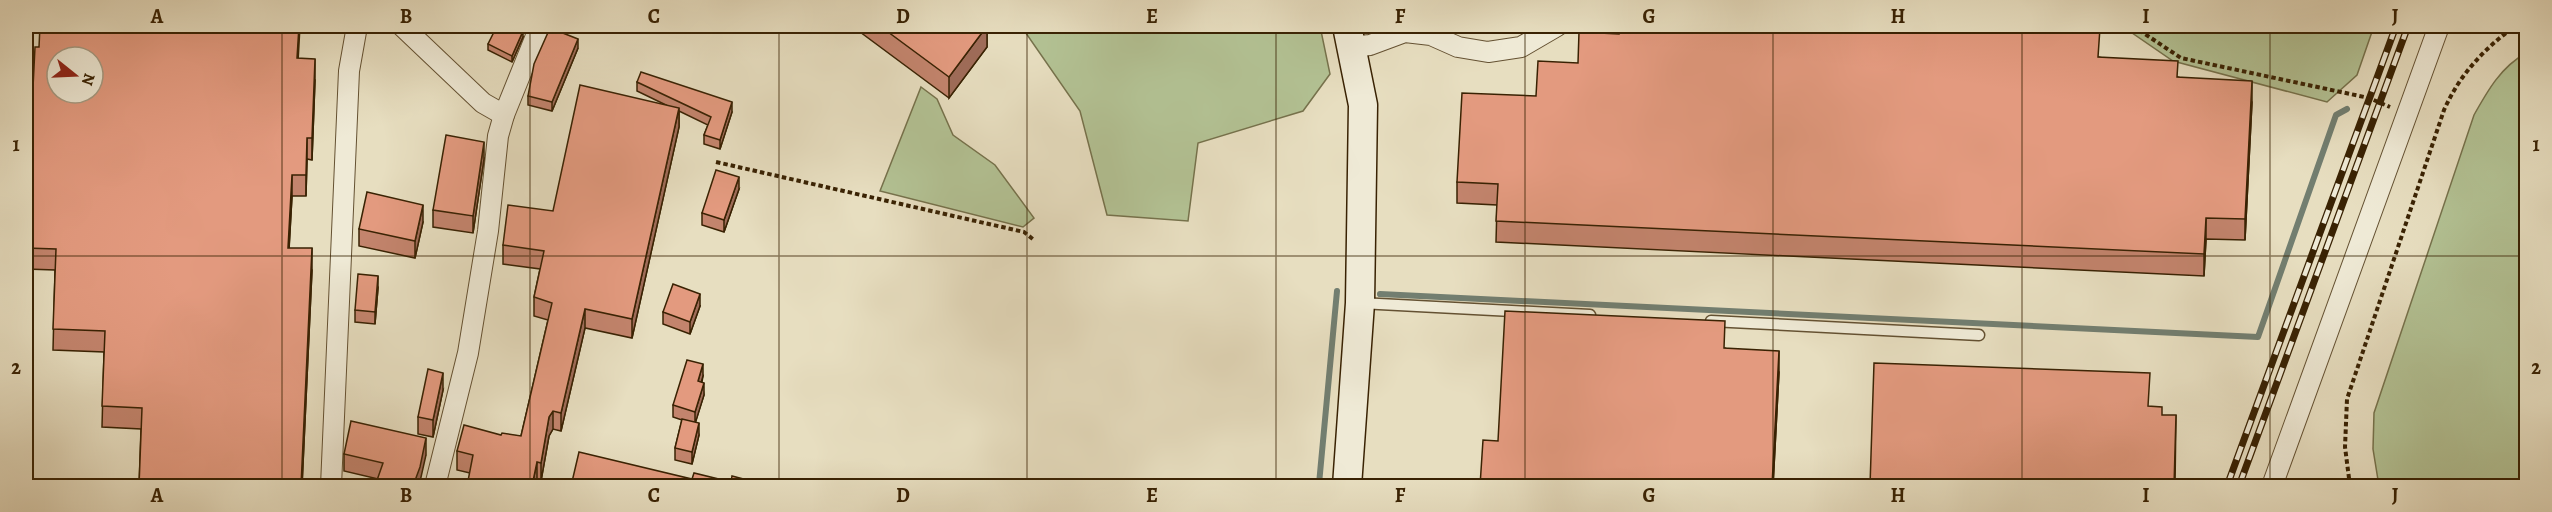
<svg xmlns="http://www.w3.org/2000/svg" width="2552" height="512" font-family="Alegreya,serif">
<rect width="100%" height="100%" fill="#e7dec0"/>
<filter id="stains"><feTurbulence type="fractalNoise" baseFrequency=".00333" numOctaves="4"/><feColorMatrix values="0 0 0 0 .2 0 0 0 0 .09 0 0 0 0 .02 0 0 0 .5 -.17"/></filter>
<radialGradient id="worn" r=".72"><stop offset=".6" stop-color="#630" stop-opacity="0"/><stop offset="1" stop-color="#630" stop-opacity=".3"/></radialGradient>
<g fill="#b3c294" stroke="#76724c" stroke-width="1.5">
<path d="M1021 26H1320L1330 74 1303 111 1198 143 1188 221 1107 215 1080 111Z"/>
<path d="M2122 26H2374L2357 75 2327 102 2173 61Z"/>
<path d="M2526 53V486H2379L2373 449 2374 413 2474 115C2488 90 2501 67 2526 53Z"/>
<path d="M921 87 937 99 953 135 995 165 1034 218 1023 227 880 191Z"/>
</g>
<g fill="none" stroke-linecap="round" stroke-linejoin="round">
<g stroke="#727e70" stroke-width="6">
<path d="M1380 294 2258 337 2336 115 2347 109"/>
<path d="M1319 484 1337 291"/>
</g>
<g stroke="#645132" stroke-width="13">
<g id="lane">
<path d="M1360 303 1590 315"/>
<path d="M1711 321 1979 335"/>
</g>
</g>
<g stroke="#645132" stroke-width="22">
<g id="street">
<path d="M402 26 483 103 504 115"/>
<path d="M1351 47 1370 45 1405 32 1431 35 1458 47 1488 52 1521 47 1557 26"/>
<path d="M331 486 349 71 357 26"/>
<path d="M435 486 468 353 488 231 498 136 504 115 540 26"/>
<path d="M2272 486 2439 26"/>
</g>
</g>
<g stroke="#392203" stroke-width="31">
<path id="secondary" d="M1347 26 1363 105 1360 303 1347 486"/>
</g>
<g stroke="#392203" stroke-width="4" stroke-dasharray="4.5 3" stroke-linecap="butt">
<path d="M2133 26 2181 58 2369 98 2390 107"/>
<path d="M716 162 1024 232 1034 240"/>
<path d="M2350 486 2345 447 2347 399 2444 110C2460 74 2484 49 2515 26"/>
</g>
<use href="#lane" stroke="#efead6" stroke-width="10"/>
<use href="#street" stroke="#efead6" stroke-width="20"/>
<use href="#secondary" stroke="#efead6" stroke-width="28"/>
<g stroke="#392203" stroke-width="7">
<g id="rail">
<path d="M2227 486 2396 26"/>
<path d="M2239 486 2408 26"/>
</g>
</g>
<use href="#rail" stroke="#efead6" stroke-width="4.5" stroke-dasharray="14" stroke-linecap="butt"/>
</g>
<g fill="#c3846d" stroke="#392203" stroke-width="1.5">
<path d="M852 26H987V47L949 98Z"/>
<path d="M523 37 512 62 488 50V44Z"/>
<path d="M39 47 298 58 315 80 312 160 307 159 306 196H292L289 248 312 270 302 486H139L141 429 102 427 104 352 53 350 55 270 26 269V108H32Z"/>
<path d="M578 48 552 111 528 105V96Z"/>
<path d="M2099 57 2178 77 2252 102 2245 240 2206 239 2204 276 1496 242 1497 205 1457 203V182L1536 96Z"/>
<path d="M637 82 732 112 720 149 704 144V135L708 125 679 111V127L632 338 585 328 561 431 553 429 549 436 541 481 470 473 457 470V451L501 435 521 436 548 320 534 316V297L540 269 503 264V245L553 211 666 105 637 91Z"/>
<path d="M484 159 473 233 433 227V210Z"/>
<path d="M739 189 724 232 702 225V213Z"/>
<path d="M423 222 415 258 359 246V229Z"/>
<path d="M378 288 375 324 355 322V310Z"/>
<path d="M700 306 690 334 663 324V312Z"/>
<path d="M1725 348 1779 372 1773 486H1480L1498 441Z"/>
<path d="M703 376 702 382 704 395 695 423 699 435 692 464 675 460V448L682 420 673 417V405Z"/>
<path d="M443 390 433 437 418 434V417Z"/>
<path d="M344 454 426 455 378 479 344 471Z"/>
</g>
<g fill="#9f6c59" stroke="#392203" stroke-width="1.5">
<path d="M299 26H300L297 80V58Z"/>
<path d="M987 26V47L949 98V77Z"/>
<path d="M523 31V37L512 62V56Z"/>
<path d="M578 39V48L552 111V102Z"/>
<path d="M315 59V80L312 160V138Z"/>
<path d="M2252 81V102L2245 240V219Z"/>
<path d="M732 102V112L720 149V140Z"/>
<path d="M679 108V127L632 338V319Z"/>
<path d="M307 138V159L306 196V175Z"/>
<path d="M484 142V159L473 233V216Z"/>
<path d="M292 175V196L288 269V248Z"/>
<path d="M739 177V189L724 232V220Z"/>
<path d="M423 205V222L415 258V241Z"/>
<path d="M2206 218V239L2204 276V254Z"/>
<path d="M312 248V270L302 486H301Z"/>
<path d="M378 276V288L375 324V312Z"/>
<path d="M700 294V306L690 334V322Z"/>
<path d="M585 309V328L561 431V413Z"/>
<path d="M1779 351V372L1773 486H1772Z"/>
<path d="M703 364V376L698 393V381Z"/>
<path d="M443 373V390L433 437V420Z"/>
<path d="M704 383V395L695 424V412Z"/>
<path d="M553 411V429L549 436 541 481V463L549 417Z"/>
<path d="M2176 415 2175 486H2174Z"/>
<path d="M699 423V435L692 464V452Z"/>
<path d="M426 438V455L419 486H413Z"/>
<path d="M537 462V481L536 486H532Z"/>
</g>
<g fill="#e39a7f" stroke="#392203" stroke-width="1.5" fill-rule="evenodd">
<path d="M40 26H299L297 58 315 59 312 138H307L306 175H292L288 248H312L301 486H139L142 408 102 406 105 331 53 329 56 249 26 248 27 234H26V108H32L35 47H39ZM57 57H93V93H57Z"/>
<path d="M497 26H512L523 31 512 56 488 44Z"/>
<path d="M880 26H987L949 77Z"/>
<path d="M1619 26H2048L2100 28 2098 57 2178 61 2177 77 2252 81 2245 219 2206 218 2204 254 1496 221 1498 184 1457 182 1462 93 1536 96 1538 61 1578 63 1579 32 1619 34Z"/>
<path d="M550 28 578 39 552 102 528 96 534 64Z"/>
<path d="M641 72 732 102 720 140 704 135 711 117 637 82Z"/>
<path d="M580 85 679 108 632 319 585 309 561 413 553 411 549 417 541 463 537 462 532 486H467L473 455 457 451 464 425 501 435 502 433 521 436 552 303 534 297 544 251 503 245 508 205 553 211Z"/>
<path d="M446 135 484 142 473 216 433 210Z"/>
<path d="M716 170 739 177 724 220 702 213Z"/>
<path d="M367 192 423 205 415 241 359 229Z"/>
<path d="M358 274 378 276 375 312 355 310Z"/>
<path d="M673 284 700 294 690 322 663 312Z"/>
<path d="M1505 311 1725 321 1724 348 1779 351 1772 486H1720L1563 479 1562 486H1480L1483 440 1498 441Z"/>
<path d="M687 360 703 364 698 381 704 383 695 412 673 405Z"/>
<path d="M1874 363 2150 373 2148 406 2162 407V415H2176L2174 486H1870Z"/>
<path d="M428 369 443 373 433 420 418 417Z"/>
<path d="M682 419 699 423 692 452 675 448Z"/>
<path d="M351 421 426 438 420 467 413 486H375L383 463 344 454Z"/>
<path d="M579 452 692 479 694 473 731 482 732 476 755 482 754 486H571Z"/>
</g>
<path fill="none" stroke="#392203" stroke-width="1.5" stroke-opacity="0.55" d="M282 26V486M530 26V486M779 26V486M1027 26V486M1276 26V486M1525 26V486M1773 26V486M2022 26V486M2270 26V486M26 256H2526"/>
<rect width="2552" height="512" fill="none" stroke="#e7dec0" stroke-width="66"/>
<g transform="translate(75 75) rotate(108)"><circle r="28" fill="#efead6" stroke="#a69a82" stroke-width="1.5"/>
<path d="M0-4.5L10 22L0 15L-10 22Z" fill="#8f2418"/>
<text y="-9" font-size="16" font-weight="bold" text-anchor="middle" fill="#392203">N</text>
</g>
<rect x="33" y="33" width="2486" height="446" fill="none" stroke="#392203" stroke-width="2"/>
<g font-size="20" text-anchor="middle" font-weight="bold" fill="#392203">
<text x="157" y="23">A</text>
<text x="406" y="23">B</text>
<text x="654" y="23">C</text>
<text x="903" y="23">D</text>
<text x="1152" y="23">E</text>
<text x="1400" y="23">F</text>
<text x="1649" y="23">G</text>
<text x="1898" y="23">H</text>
<text x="2146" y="23">I</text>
<text x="2395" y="23">J</text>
<text x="16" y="151">1</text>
<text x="2536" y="151">1</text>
<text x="16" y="374">2</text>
<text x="2536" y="374">2</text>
<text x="157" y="502">A</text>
<text x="406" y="502">B</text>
<text x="654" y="502">C</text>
<text x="903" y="502">D</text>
<text x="1152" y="502">E</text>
<text x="1400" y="502">F</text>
<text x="1649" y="502">G</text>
<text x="1898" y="502">H</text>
<text x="2146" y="502">I</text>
<text x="2395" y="502">J</text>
</g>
<rect width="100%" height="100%" filter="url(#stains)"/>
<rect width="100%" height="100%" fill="url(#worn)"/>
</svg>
